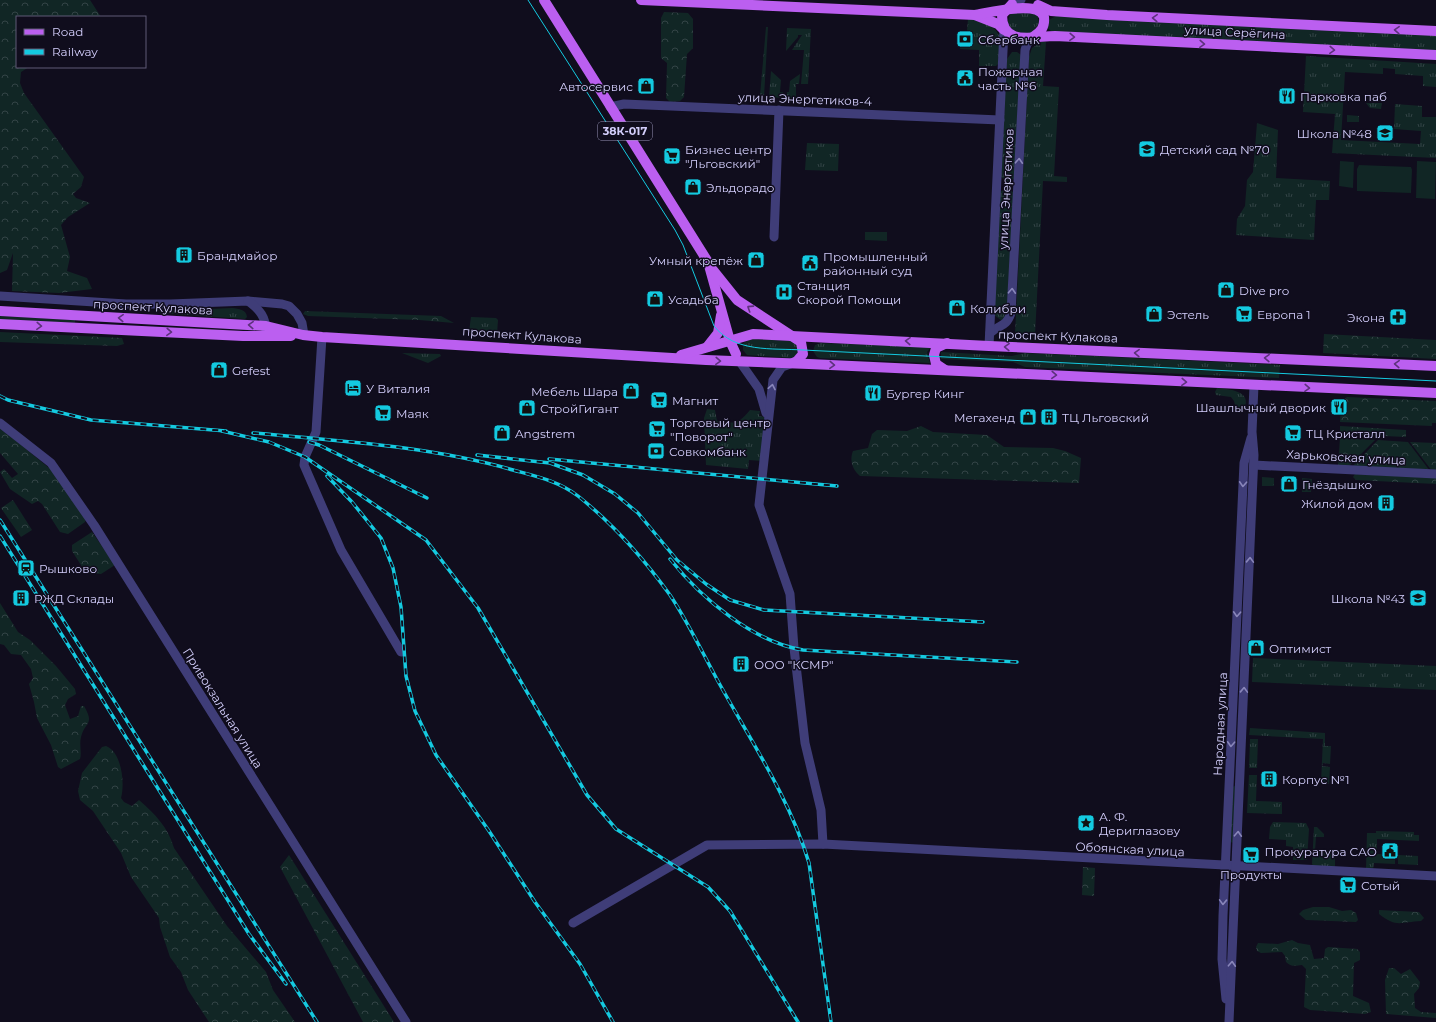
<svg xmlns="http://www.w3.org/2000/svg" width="1436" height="1022" font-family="Montserrat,sans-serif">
<defs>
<pattern id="grass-tufts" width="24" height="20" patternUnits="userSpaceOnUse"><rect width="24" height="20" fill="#112625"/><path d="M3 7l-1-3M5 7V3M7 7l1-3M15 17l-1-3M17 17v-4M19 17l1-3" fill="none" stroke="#334446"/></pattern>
<pattern id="forest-crowns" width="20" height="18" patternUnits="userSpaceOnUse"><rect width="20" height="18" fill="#112625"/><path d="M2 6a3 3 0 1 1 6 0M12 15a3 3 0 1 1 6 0" fill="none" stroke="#334446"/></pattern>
</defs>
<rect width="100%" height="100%" fill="#100d1d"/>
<g fill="url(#grass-tufts)">
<path d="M1037 12 1039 23 1032 33C1018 33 1001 32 1011 13Z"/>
<path d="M1056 16 1436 35V51L1052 32 1047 27V21Z"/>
<path d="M968 19C981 19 999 26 1001 42 1001 49 999 57 998 64L996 66H979V50L960 49 961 43H973V32L967 31Z"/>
<path d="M766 27H768L764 97 760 96Z"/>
<path d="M787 28 811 29 808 84H801L804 50H792L802 35H798V37L786 51Z"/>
<path d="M1041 42H1046L1043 86 1059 87 1054 176 1067 177V182L1043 181 1035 335 1015 334 1029 57 1032 48Z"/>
<path d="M1012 52H1017L1021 55 1015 178 1008 182 1001 177 1007 59Z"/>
<path d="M1306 56 1436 64V87L1423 86V76L1395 74V69L1383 68V74L1345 72 1341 140 1420 144 1421 131 1394 129 1395 104 1422 106V117H1436V158L1332 153 1335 114 1303 112Z"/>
<path d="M771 71 781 80 780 92H783V98L769 97Z"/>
<path d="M800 74 799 84H796V99L787 98V92H789L790 81Z"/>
<path d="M1366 103H1382L1381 109 1370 108Z"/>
<path d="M1347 115 1359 116V122H1347Z"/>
<path d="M1257 123 1278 130 1276 178 1330 181 1329 200H1316L1314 240 1236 235 1237 219 1245 206 1247 180 1253 172Z"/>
<path d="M807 143 839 144 838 171 805 170Z"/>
<path d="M1007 188 1014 193 1009 313 1004 320H1001L994 315 1000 192Z"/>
<path d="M232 308C239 309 246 309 247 317L245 319 160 313V309L187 310Z"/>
<path d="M0 316 75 320V323L0 319Z"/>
<path d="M471 317 496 318 498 320 497 334 469 332Z"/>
<path d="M752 339 792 341 798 346C798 352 797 356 791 358L747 355 743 350V343Z"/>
<path d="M821 343 931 347 927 352 930 363 820 358 817 357 813 351 815 345Z"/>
<path d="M941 352 1012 356 1025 353 1280 365 1279 378 1025 367 1013 362 941 359Z"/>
<path d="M402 353 440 354 441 356 428 363Z"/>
<path d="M1217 388C1229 389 1253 391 1244 409L1239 411 1236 409 1234 401 1231 397 1216 395 1215 392Z"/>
<path d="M707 409 715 410 717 421C733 424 739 424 750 410L760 411 759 416 764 417 762 461 749 460 748 469 706 465 704 418Z"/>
<path d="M1262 477 1274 478V486H1262Z"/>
<path d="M1302 478 1312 479 1311 492H1302Z"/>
<path d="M1253 658 1436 666V690L1252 682Z"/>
<path d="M1250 728 1325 733V746H1331L1330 764 1323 763 1322 766 1330 767 1329 784 1321 783 1323 739 1249 735Z"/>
<path d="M1250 739H1258L1257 768H1249Z"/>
<path d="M1249 775H1257L1256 801 1282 802V814L1247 813Z"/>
<path d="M1235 786 1234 843 1230 842 1232 787Z"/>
<path d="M1273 822 1306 823 1309 829 1307 860H1293V847L1286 846V840L1269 839 1270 827Z"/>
<path d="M1314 827H1317L1324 834V837H1316L1315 851 1335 852V868L1313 866 1312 864Z"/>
<path d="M1376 831 1414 832V835H1419V841L1377 839V854L1395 855V864L1374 863 1373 870 1366 869 1367 833H1376Z"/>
<path d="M1398 855 1418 856V865L1398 864Z"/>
</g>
<g fill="url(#forest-crowns)">
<path d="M0 0H90L101 17H17V67H29L21 72 20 83 24 93 84 177 81 187 73 194 76 198 90 203 68 217 61 225 70 257 67 271 87 278 92 289 59 293 12 291 13 253 7 270 0 273Z"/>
<path d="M664 12 688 13 693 19V48L687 54 684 97 680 101 670 102 666 98 667 63 661 58V18Z"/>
<path d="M305 311 441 316 454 323 419 320 308 316 303 314Z"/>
<path d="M0 332 122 338 124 344 117 346 0 342Z"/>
<path d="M1324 334 1436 340V359L1323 353Z"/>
<path d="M1347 397 1436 401V423H1432V426L1340 422 1341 402Z"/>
<path d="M921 426 933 432 987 435 1004 447 1053 448 1065 451 1081 458 1079 483 860 476C853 470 849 461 853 451L868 448 872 434 877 430 907 431Z"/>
<path d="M1340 426 1406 430V437L1340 434Z"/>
<path d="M0 428 54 472 86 519 85 522 68 534 60 532 42 504 38 501 32 504 10 489 0 472 4 469 12 478 18 474 0 453Z"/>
<path d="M1340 438 1375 440 1348 467H1338Z"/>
<path d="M1378 440 1408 442 1430 471 1351 468Z"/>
<path d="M1410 442 1436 443V471H1432Z"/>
<path d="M1355 474 1436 478V484L1356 480 1353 477Z"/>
<path d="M13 500 32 530 21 537 1 508Z"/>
<path d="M92 532 115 565 101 574 86 573 72 551V545Z"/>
<path d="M0 603 18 632 30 640 56 666 75 689 76 694 68 699 65 705 70 719 78 716 81 706H84C95 725 85 721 81 737 79 745 82 752 80 759L61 769 58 767 51 745 37 718 34 702 29 684 33 678 31 669 21 655 11 654 4 645 0 644Z"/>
<path d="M106 746C122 752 125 784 121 798L124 802 132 806 139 800C155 814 168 827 174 848L227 926 266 972 273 990 295 1022H209L188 990 181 972 170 957 160 927 159 918 131 877 121 853 93 811 80 800 78 791 82 773 102 747Z"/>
<path d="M289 855 394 1022H363L280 867Z"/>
<path d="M1083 867 1095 868 1094 896 1082 895Z"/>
<path d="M1313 907H1329L1342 911 1351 910 1356 913 1358 920 1356 922 1306 920 1299 914 1303 910Z"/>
<path d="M1379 910 1419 912 1424 918 1421 921C1400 922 1397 928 1379 914Z"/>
<path d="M1292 940 1298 943 1310 945 1314 959 1324 958 1325 949 1328 947 1357 949 1360 952V960L1354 963 1353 996 1369 1003 1371 1012 1365 1014 1310 1010 1304 1007 1306 969 1302 965C1295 966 1291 967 1286 962L1285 956 1282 952 1261 953 1257 951 1256 947 1258 943 1278 944Z"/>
<path d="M1389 968H1394L1401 974 1410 969 1420 982 1419 988 1414 994 1415 1008 1421 1012 1436 1013V1018L1386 1014 1385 980Z"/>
</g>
<g fill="#112625">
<path d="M1340 161 1354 162 1353 188 1339 186Z"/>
<path d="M1417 161 1436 162 1435 199 1416 198Z"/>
<path d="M1359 165 1411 167 1412 170 1411 193 1357 191V169Z"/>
<path d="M865 232H887V241L865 240Z"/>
</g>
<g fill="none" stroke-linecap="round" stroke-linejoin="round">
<g stroke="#3f3d78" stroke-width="9">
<path d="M1012 4 1021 0"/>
<path d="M610 107 624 104 1000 120"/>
<path d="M774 237 779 110"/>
<path d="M0 296 126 304H170L248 301 282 304 289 306 297 314 302 323 304 335"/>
<path d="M248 301C260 310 266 317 266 332"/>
<path d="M990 333C999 324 1006 328 1011 313L1025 50 1027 44 1033 37"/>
<path d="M322 337 316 432 305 457 304 465 341 550 401 652"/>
<path d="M989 346 1004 30"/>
<path d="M740 362 759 389 766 413"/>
<path d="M793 363 782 367 773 380 759 505 790 594 794 648 805 743 821 810 823 844"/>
<path d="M0 423 51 463 94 525 406 1022"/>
<path d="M1254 465 1436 474"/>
<path d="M573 923 707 845 823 844 1436 876"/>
<path d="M1226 999 1222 959 1223 916 1244 463 1251 438"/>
<path d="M1229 1022 1254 455 1252 432 1254 385"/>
</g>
<g stroke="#bb5ff0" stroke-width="10">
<path d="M544 0 708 262 730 341 736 354"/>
<path d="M641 0 975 15 998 24 1004 30"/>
<path d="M1012 4 1002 15C1002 47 1034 36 1055 36L1436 55"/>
<path d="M1038 5 1051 11 1107 15 1436 31"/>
<path d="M975 15C992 12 1039 0 1044 17 1045 27 1041 32 1033 37"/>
<path d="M713 270 737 300 801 342 803 354 797 361 793 363"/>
<path d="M0 311 266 326 303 335 322 337 706 360 809 364 1436 393"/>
<path d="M0 324 243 336H291"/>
<path d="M707 347 718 333 721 315"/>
<path d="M681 355 753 334 989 346 1436 366"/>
<path d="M945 370 936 364 934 355 936 348 947 343"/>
</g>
<path stroke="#14cae0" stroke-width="1" d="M528 0 675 230 683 245 714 326C735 353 772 348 803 350L1436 381"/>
<g stroke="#14cae0" stroke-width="3.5">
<g id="rail">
<path d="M0 396 8 400 91 420 226 431"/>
<path d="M222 431 269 442 305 457 426 540 478 608 587 795 616 829 708 887 730 911 798 1022"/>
<path d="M253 433C340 441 429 446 513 470 535 476 559 481 578 496 612 523 644 559 670 595 688 622 703 654 719 683 751 741 790 799 809 863L831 1022"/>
<path d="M309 442 319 445 427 498"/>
<path d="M477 455 550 463 583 475 615 494 638 513 677 560 706 584 730 600 764 610 983 622"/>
<path d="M549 459 837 486"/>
<path d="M327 476 352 502 381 538 393 568 401 607 406 676 415 711 436 755 489 831 535 902 580 964 613 1022"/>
<path d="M0 520 317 1022"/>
<path d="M0 536 249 934 286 984"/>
<path d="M670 559C701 598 753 642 803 650L1017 662"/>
</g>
</g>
<use href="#rail" stroke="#100d1d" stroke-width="2" stroke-dasharray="6" stroke-linecap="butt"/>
</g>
<defs><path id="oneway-chevron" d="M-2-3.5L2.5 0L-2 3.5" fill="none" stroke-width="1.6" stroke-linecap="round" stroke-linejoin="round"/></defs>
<g stroke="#5d327c">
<use href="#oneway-chevron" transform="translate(1155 18) rotate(-177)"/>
<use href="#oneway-chevron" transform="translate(1397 30) rotate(-177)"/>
<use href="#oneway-chevron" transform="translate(1072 37) rotate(2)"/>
<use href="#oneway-chevron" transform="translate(1202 44) rotate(3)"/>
<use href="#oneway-chevron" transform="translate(1332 50) rotate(3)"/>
<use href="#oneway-chevron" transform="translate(750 308) rotate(-147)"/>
<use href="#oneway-chevron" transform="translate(121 318) rotate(-177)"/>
<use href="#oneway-chevron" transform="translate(251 325) rotate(-177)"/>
<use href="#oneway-chevron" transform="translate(39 326) rotate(3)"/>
<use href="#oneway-chevron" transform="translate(169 332) rotate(3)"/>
<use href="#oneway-chevron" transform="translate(908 341) rotate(-177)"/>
<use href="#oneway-chevron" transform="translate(1007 347) rotate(-178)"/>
<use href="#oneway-chevron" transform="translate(1137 353) rotate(-178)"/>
<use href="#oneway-chevron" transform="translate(1267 358) rotate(-178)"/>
<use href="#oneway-chevron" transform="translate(718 361) rotate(3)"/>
<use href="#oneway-chevron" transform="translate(1397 364) rotate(-177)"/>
<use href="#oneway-chevron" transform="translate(832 365) rotate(3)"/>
<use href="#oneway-chevron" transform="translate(1054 375) rotate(3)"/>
<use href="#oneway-chevron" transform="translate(1184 382) rotate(3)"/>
<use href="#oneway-chevron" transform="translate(1307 388) rotate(3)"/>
</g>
<g stroke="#8986ba">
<use href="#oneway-chevron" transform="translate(1019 161) rotate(-87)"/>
<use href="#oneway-chevron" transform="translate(1012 291) rotate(-87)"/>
<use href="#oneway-chevron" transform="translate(772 387) rotate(-79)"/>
<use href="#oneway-chevron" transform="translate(1243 484) rotate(93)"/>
<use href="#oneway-chevron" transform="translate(1250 560) rotate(-88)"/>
<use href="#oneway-chevron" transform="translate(1237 614) rotate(93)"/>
<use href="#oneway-chevron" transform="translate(1244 690) rotate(-88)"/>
<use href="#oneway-chevron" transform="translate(1231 744) rotate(93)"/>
<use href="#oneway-chevron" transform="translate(1238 834) rotate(-87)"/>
<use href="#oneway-chevron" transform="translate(1223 902) rotate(92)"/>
<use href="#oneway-chevron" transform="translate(1232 964) rotate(-87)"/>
</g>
<defs>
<g id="bank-square" transform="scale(0.9)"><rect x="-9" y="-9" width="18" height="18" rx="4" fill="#14cae0" stroke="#100d1d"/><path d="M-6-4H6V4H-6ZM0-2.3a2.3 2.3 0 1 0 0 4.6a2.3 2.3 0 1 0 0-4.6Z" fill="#111"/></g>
<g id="civic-square" transform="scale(0.9)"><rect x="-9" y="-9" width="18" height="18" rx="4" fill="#14cae0" stroke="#100d1d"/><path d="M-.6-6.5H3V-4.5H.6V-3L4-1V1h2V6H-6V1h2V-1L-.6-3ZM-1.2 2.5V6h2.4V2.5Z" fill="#111"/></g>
<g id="shop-square" transform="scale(0.9)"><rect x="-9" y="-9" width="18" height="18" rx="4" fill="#14cae0" stroke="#100d1d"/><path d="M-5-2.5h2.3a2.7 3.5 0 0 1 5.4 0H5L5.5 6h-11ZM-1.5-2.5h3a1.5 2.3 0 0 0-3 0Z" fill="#111"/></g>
<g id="restaurant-square" transform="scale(0.9)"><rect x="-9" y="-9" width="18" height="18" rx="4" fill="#14cae0" stroke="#100d1d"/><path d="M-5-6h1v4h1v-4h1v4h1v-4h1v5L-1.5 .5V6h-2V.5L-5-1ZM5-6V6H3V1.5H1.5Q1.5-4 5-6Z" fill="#111"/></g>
<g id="school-square" transform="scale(0.9)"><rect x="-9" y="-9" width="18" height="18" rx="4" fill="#14cae0" stroke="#100d1d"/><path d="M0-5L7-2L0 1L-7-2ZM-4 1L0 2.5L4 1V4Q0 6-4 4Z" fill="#111"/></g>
<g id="supermarket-square" transform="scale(0.9)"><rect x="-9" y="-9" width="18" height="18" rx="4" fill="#14cae0" stroke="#100d1d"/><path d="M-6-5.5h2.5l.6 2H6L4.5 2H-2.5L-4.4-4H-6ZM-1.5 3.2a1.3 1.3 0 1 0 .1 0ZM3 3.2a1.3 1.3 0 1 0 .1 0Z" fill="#111"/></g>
<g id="building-square" transform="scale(0.9)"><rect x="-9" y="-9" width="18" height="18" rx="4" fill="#14cae0" stroke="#100d1d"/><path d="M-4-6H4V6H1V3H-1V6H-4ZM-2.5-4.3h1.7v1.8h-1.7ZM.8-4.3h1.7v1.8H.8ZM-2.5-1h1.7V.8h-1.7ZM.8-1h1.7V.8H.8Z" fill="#111"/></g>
<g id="hospital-square" transform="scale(0.9)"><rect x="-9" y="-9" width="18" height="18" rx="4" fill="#14cae0" stroke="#100d1d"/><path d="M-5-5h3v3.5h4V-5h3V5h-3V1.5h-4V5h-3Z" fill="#111"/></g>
<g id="pharmacy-square" transform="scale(0.9)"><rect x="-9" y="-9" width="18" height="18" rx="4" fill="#14cae0" stroke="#100d1d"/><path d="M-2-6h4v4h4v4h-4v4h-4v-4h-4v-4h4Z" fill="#111"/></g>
<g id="hotel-square" transform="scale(0.9)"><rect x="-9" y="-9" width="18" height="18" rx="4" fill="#14cae0" stroke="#100d1d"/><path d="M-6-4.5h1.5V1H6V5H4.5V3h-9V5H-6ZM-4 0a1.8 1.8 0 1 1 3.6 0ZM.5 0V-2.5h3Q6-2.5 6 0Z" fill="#111"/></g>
<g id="station-square" transform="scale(0.9)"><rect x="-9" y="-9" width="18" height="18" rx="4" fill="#14cae0" stroke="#100d1d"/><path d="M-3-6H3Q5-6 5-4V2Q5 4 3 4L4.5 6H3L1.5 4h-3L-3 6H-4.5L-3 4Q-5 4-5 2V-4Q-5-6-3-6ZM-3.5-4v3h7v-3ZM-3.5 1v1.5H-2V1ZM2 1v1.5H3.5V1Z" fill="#111"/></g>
<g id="sight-square" transform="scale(0.9)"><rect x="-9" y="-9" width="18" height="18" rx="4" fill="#14cae0" stroke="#100d1d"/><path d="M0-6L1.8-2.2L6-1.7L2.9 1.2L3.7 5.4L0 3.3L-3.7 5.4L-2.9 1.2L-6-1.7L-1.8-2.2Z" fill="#111"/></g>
</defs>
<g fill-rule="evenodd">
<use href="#bank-square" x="965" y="39"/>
<use href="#civic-square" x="965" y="78"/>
<use href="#shop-square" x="646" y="86"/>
<use href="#restaurant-square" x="1287" y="96"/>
<use href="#school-square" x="1385" y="133"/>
<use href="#school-square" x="1147" y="149"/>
<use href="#supermarket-square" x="672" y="156"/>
<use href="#shop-square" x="693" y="187"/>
<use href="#building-square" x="184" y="255"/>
<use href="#shop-square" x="756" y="260"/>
<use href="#civic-square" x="810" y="263"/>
<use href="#shop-square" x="1226" y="290"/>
<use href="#hospital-square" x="784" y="292"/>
<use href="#shop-square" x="655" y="299"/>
<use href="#shop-square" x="957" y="308"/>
<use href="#shop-square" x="1154" y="314"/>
<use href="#supermarket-square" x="1244" y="314"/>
<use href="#pharmacy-square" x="1398" y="317"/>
<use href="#shop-square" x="219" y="370"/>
<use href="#hotel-square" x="353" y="388"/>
<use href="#shop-square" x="631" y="391"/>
<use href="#restaurant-square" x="873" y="393"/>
<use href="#supermarket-square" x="659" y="400"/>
<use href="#restaurant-square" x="1339" y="407"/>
<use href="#shop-square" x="527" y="408"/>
<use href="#supermarket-square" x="383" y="413"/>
<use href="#shop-square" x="1028" y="417"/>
<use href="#building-square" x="1049" y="417"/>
<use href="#supermarket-square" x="657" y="429"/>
<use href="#shop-square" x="502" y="433"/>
<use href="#supermarket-square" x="1293" y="433"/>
<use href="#bank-square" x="656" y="451"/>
<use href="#shop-square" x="1289" y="484"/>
<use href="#building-square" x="1386" y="503"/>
<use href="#station-square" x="26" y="568"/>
<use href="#building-square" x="21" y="598"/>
<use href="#school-square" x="1418" y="598"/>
<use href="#shop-square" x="1256" y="648"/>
<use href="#building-square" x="741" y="664"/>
<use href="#building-square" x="1269" y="779"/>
<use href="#sight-square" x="1086" y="823"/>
<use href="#civic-square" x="1390" y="851"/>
<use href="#supermarket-square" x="1251" y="855"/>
<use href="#supermarket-square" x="1348" y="885"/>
</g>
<g text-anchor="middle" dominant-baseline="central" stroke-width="3" stroke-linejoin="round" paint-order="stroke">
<rect fill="#100d1d" stroke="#9894b8" stroke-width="1" x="598" y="122" width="54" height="18" rx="3"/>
<g font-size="11" font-weight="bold" fill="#d3cefb">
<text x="625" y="131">38К-017</text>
</g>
<g font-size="12" fill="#d3cefb" stroke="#100d1d">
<text transform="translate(1235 32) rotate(3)">улица Серёгина</text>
<text transform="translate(805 99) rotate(2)">улица Энергетиков-4</text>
<text transform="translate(1006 189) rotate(-87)">улица Энергетиков</text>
<text transform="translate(153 307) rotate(3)">проспект Кулакова</text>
<text transform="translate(522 335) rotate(4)">проспект Кулакова</text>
<text transform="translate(1058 336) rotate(2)">проспект Кулакова</text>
<text transform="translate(1346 457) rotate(3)">Харьковская улица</text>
<text transform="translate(223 708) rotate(58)">Привокзальная улица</text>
<text transform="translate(1220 724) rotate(-87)">Народная улица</text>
<text transform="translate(1130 849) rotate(3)">Обоянская улица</text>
</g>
<g font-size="12" fill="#d3cefb" stroke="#100d1d" text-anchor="start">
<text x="978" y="39">Сбербанк</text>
<text x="978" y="71">Пожарная<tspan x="978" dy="14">часть №6</tspan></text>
<text x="633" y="86" text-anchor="end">Автосервис</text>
<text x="1300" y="96">Парковка паб</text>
<text x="1372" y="133" text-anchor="end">Школа №48</text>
<text x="685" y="149">Бизнес центр<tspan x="685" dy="14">"Льговский"</tspan></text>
<text x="1160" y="149">Детский сад №70</text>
<text x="706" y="187">Эльдорадо</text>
<text x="197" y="255">Брандмайор</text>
<text x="823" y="256">Промышленный<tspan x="823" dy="14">районный суд</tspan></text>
<text x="743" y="260" text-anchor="end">Умный крепёж</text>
<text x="797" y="285">Станция<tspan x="797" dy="14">Скорой Помощи</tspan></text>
<text x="1239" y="290">Dive pro</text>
<text x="668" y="299">Усадьба</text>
<text x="970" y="308">Колибри</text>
<text x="1167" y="314">Эстель</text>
<text x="1257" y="314">Европа 1</text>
<text x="1385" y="317" text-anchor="end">Экона</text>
<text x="232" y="370">Gefest</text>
<text x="366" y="388">У Виталия</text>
<text x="618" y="391" text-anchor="end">Мебель Шара</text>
<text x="886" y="393">Бургер Кинг</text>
<text x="672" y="400">Магнит</text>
<text x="1326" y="407" text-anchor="end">Шашлычный дворик</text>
<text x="540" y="408">СтройГигант</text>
<text x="396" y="413">Маяк</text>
<text x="1015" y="417" text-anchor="end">Мегахенд</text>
<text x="1062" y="417">ТЦ Льговский</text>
<text x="670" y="422">Торговый центр<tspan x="670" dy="14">"Поворот"</tspan></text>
<text x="515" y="433">Angstrem</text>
<text x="1306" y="433">ТЦ Кристалл</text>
<text x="669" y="451">Совкомбанк</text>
<text x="1302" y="484">Гнёздышко</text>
<text x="1373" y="503" text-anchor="end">Жилой дом</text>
<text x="39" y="568">Рышково</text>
<text x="34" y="598">РЖД Склады</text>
<text x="1405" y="598" text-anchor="end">Школа №43</text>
<text x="1269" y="648">Оптимист</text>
<text x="754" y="664">ООО "КСМР"</text>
<text x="1282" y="779">Корпус №1</text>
<text x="1099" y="816">А. Ф.<tspan x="1099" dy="14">Дериглазову</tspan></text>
<text x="1377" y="851" text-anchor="end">Прокуратура САО</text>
<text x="1251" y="874" text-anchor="middle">Продукты</text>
<text x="1361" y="885">Сотый</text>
</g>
</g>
<rect x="16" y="16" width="130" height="52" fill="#100d1d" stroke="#5e5a76"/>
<rect x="24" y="29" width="20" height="6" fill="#bb5ff0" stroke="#5e5a76"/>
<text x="52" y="36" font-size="12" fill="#d3cefb">Road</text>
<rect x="24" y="49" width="20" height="6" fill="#14cae0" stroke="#5e5a76"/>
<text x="52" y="56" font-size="12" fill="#d3cefb">Railway</text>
</svg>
